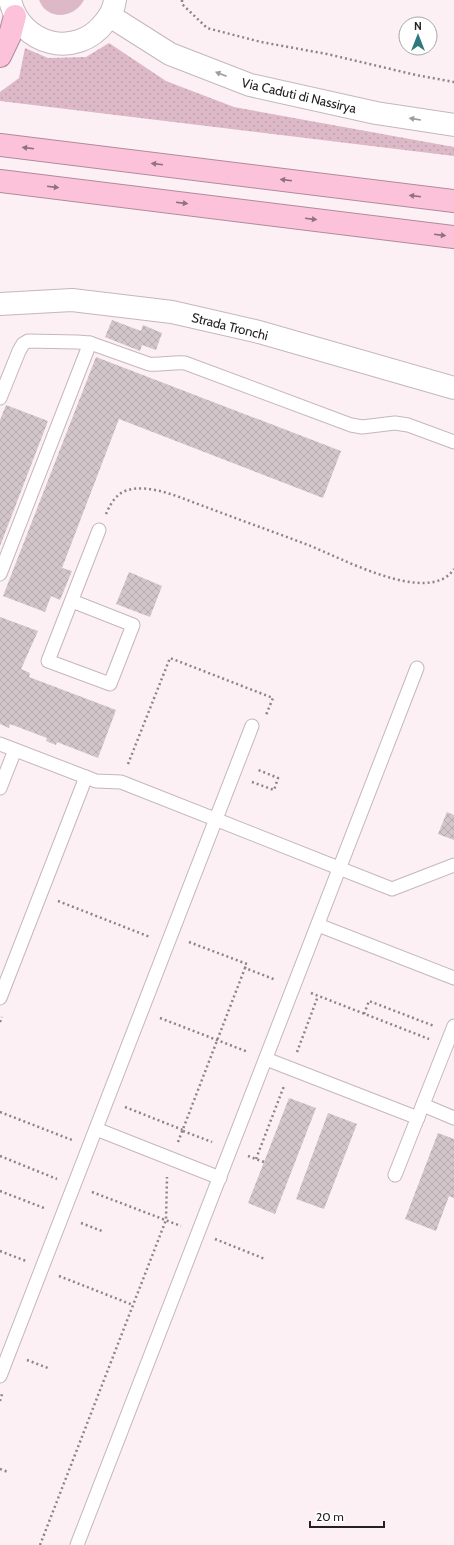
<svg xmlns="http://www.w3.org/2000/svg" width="454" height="1545" font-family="Cabin,sans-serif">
<defs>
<pattern id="park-dots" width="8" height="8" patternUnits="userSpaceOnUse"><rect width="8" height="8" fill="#ddb9c8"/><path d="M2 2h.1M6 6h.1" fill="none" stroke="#be9fac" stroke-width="1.8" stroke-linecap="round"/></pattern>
<pattern id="building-cross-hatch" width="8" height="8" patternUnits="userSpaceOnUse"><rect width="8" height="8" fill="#d3c6cb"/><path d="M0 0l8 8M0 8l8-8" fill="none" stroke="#b5aaae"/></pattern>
</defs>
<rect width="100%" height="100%" fill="#fcf0f5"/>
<path fill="#ddb9c8" d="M39 0H84C74 19 47 21 39 0Z"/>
<path fill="url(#park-dots)" d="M109 43 166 81 234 107 454 147V156L0 101V92L19 78 25 48 48 58 86 57Z"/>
<g fill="url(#building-cross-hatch)">
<path d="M112 320 141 331 143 325 162 333 156 350 142 345 140 351 105 337Z"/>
<path d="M96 357 341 451 323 498 119 419 62 568 72 571 60 600 51 596 45 612 3 596Z"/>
<path d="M6 405 48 421 0 546V420Z"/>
<path d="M129 572 162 586 150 617 116 604Z"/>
<path d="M0 617 38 631 21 669 30 673 29 677 116 710 98 758 57 742 56 745 46 741 47 738 10 724 9 728 0 724Z"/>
<path d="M447 812 454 815V840L438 834Z"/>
<path d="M289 1098 316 1108 275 1214 248 1203Z"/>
<path d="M328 1113 357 1124 324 1209 296 1199Z"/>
<path d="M438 1133 454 1139V1198L449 1196 436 1231 405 1219Z"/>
</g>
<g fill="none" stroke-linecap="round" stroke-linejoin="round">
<g stroke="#c4b7bc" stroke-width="15">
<g id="lane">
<path d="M0 398 19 351 23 344 28 341 77 342 90 343 149 364C161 365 173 362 185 363L351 425 362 427 395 423 408 425 454 442"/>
<path d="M0 574 90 343"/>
<path d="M72 601 133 625 110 684 48 661 99 530"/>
<path d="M0 744 96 781 121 782 392 889 454 865"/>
<path d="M0 788 15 750"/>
<path d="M318 925 454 978"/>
<path d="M0 998 86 777"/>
<path d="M266 1059 418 1118"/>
<path d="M423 1105 454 1118"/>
<path d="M96 1129 220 1178"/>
<path d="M395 1175 454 1026"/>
<path d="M0 1376 252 726"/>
<path d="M77 1545 417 668"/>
</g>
</g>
<g stroke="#c4b7bc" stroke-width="24">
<g id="street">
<path d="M10 0C20 45 76 60 105 22 110 16 114 8 115 0"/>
<path d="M110 16 170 54 250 85 376 113 454 125"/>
<path d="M0 304 72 300 172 312 259 332 454 388"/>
</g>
</g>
<g stroke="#b18a9a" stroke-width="24">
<g id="highway">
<path d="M0 56 10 35 15 16"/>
<path d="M0 145 454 201"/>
<path d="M0 181 454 237"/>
</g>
</g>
<g stroke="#8c8487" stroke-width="2.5" stroke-dasharray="2 3" stroke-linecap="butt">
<path d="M182 0V4L207 28 261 42 327 54 416 75 454 82"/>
<path d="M106 514C110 505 115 495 125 491 149 482 183 499 206 507 240 520 274 532 308 545 340 557 429 607 454 569"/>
<path d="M128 764 170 658 273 698 266 715"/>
<path d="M252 782 274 790 278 778 256 769"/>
<path d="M58 901 150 937"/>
<path d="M189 942 247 964 245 968"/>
<path d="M311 993 429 1039"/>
<path d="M364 1014 369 1001 434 1026"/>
<path d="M160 1018 248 1052"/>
<path d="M0 1022 2 1017"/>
<path d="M297 1052 318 996"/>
<path d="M125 1107 183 1130"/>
<path d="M0 1112 72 1140"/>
<path d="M183 1131 212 1142"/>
<path d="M178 1142 245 968 276 980"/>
<path d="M0 1156 57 1179"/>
<path d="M248 1156 264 1162"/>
<path d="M256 1159 284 1086"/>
<path d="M0 1191 44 1208"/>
<path d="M92 1192 181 1226"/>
<path d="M81 1223 102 1231"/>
<path d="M215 1239 265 1259"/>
<path d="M0 1251 26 1261"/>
<path d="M59 1276 133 1305"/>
<path d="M27 1360 48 1368"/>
<path d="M0 1401 2 1394"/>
<path d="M0 1469 8 1472"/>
<path d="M40 1545 166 1220 167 1177"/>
</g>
<use href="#lane" stroke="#fff" stroke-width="13"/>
<use href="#street" stroke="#fff" stroke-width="22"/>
<use href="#highway" stroke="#fcc2da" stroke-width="22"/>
</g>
<defs><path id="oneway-solid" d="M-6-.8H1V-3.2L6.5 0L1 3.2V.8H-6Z"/></defs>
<g fill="#9d9b9c">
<use href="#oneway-solid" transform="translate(221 74) rotate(-159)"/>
<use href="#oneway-solid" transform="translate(415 119) rotate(-171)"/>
</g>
<g fill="#90727e">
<use href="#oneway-solid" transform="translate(28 148) rotate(-173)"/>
<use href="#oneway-solid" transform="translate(157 164) rotate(-173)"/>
<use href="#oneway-solid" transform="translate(286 180) rotate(-173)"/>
<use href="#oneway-solid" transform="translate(53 187) rotate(7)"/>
<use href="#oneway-solid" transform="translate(415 196) rotate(-173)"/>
<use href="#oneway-solid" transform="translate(182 203) rotate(7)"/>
<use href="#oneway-solid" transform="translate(311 219) rotate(7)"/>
<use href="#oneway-solid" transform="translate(440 235) rotate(7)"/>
</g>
<g text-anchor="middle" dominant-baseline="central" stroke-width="3" stroke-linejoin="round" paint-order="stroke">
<g font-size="13" fill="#252122" stroke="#fff">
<text transform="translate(299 95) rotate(13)">Via Caduti di Nassirya</text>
<text transform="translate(230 326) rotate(14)">Strada Tronchi</text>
</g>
</g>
<g transform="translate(418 36)"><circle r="19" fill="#ffffff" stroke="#a8a6a7"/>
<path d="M0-3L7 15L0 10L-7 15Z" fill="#2f787d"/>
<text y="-6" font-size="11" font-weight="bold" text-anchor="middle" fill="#252122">N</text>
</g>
<path d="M310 1521v6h74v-6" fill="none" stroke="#252122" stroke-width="2"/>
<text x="316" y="1521" font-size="12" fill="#252122" stroke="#ffffff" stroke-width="3" paint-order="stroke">20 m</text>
</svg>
